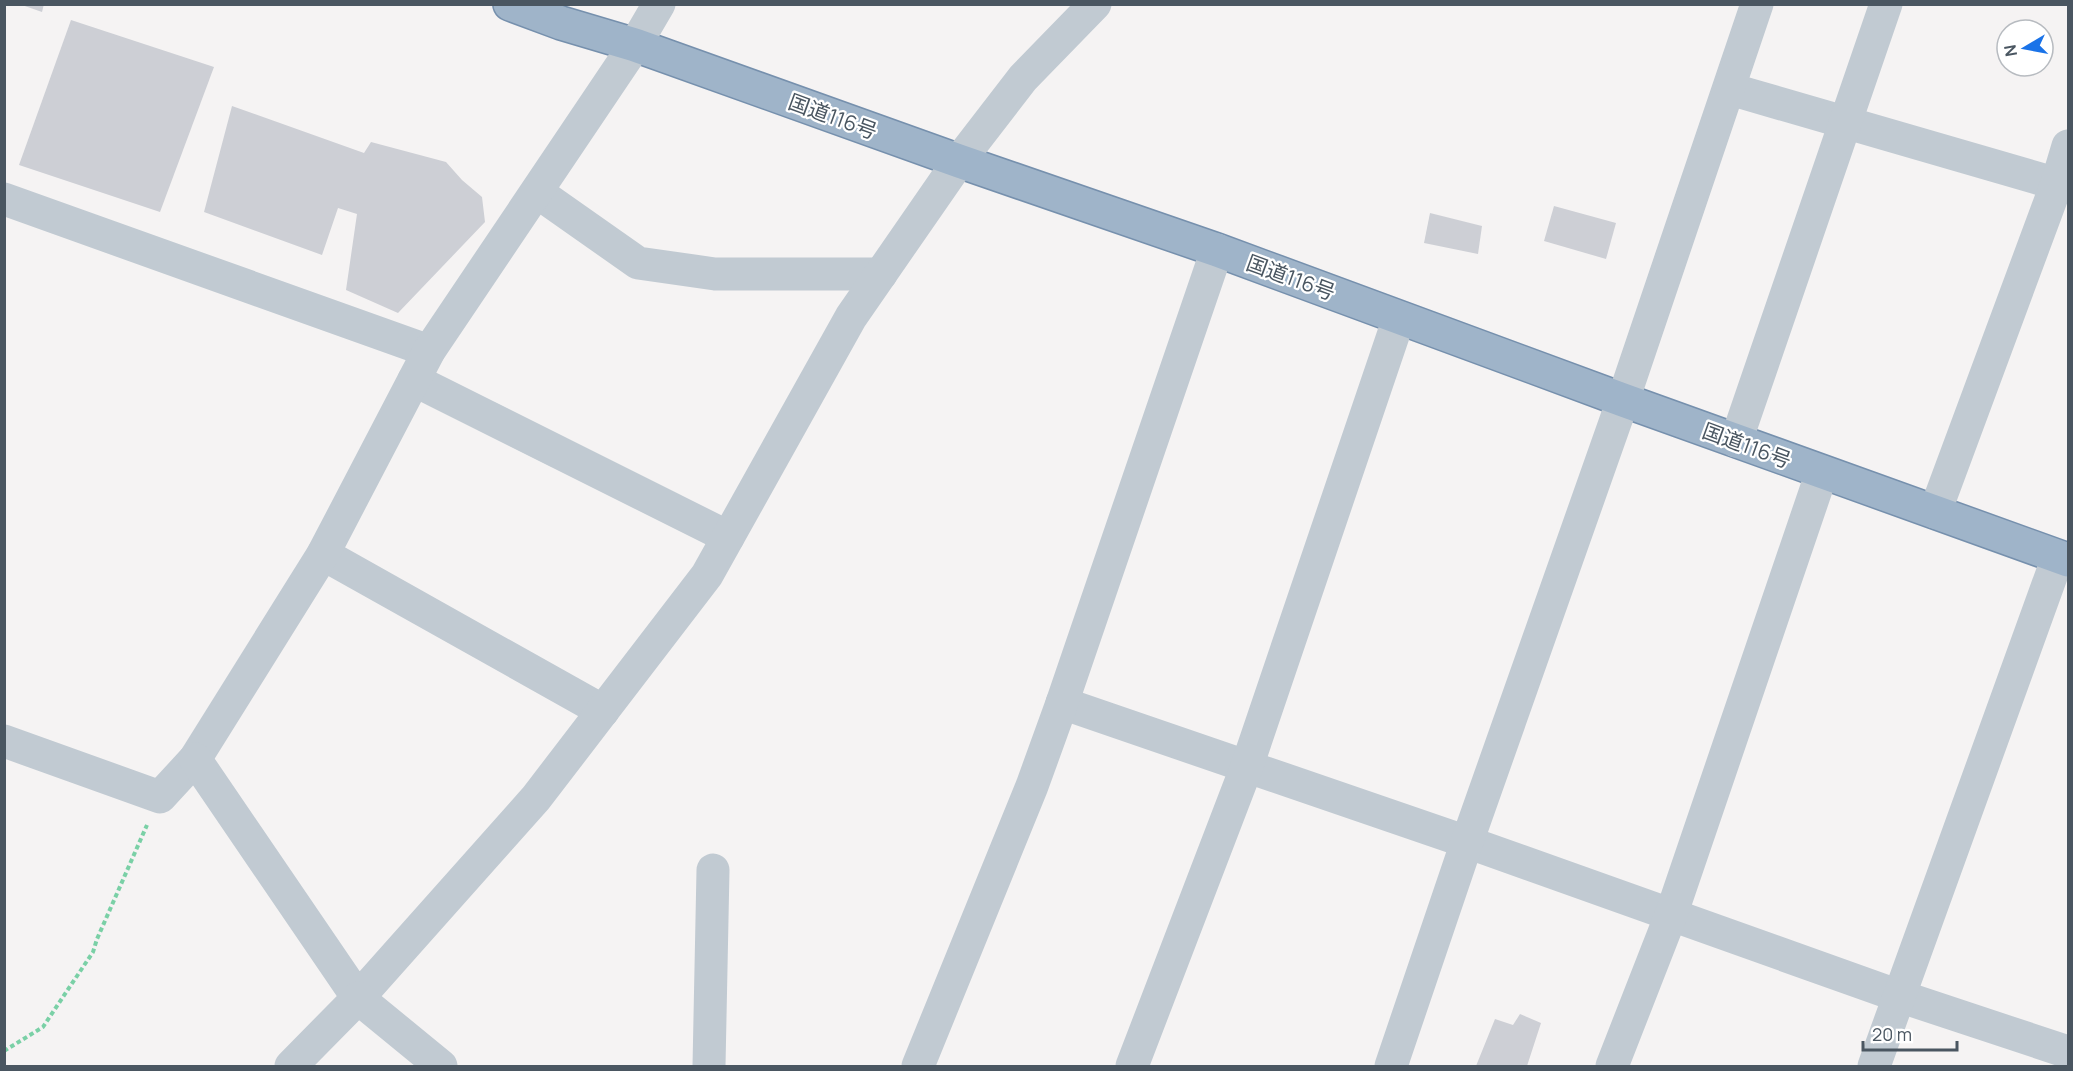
<svg xmlns="http://www.w3.org/2000/svg" width="2073" height="1071" font-family="Manrope,'Noto Sans JP',sans-serif">
<rect width="100%" height="100%" fill="#f5f3f3"/>
<g fill="#cdcfd5">
<path d="M19 4H44L42 12Z"/>
<path d="M71 20 214 67 160 212 19 165Z"/>
<path d="M232 106 364 153 371 142 446 162 462 180 482 197 485 222 398 313 346 290 357 214 338 208 322 255 204 212Z"/>
<path d="M1554 206 1616 223 1606 259 1544 241Z"/>
<path d="M1430 213 1482 226 1478 254 1424 243Z"/>
<path d="M1520 1014 1541 1023 1527 1066H1476L1495 1019 1513 1025Z"/>
</g>
<g fill="none" stroke-linecap="round" stroke-linejoin="round">
<g stroke="#7690ad" stroke-width="36">
<path id="trunk" d="M510 4 561 23 635 45 959 161 1217 250 1623 400 2068 560"/>
</g>
<path stroke="#7ad0a6" stroke-width="4" stroke-dasharray="4.5 3" stroke-linecap="butt" d="M4 1051 43 1027 93 952 97 939 147 825"/>
<g stroke="#c1cad2" stroke-width="33">
<path d="M1730 89 2068 187"/>
<path d="M537 192 638 263 715 274H881"/>
<path d="M4 199 429 351"/>
<path d="M414 380 728 537"/>
<path d="M1623 400 1757 4"/>
<path d="M1736 441 1886 4"/>
<path d="M1935 512 2057 183 2068 146"/>
<path d="M323 554 603 711"/>
<path d="M1062 703 1467 842 1899 996 2068 1052"/>
<path d="M4 741 160 797 195 759 323 554 429 351 635 45 659 4"/>
<path d="M195 759 358 998 536 798 707 575 851 317 959 161"/>
<path d="M709 1066 713 870"/>
<path d="M918 1066 1032 786 1062 703 1217 250"/>
<path d="M1132 1066 1247 766 1399 318"/>
<path d="M1612 1066 1671 915 1822 472"/>
<path d="M1874 1066 2058 557"/>
</g>
<g stroke="#c1cad2" stroke-width="33">
<path d="M959 161 1023 78 1095 4"/>
<path d="M291 1066 358 998 441 1066"/>
<path d="M1391 1066 1467 842 1623 400"/>
</g>
<use href="#trunk" stroke="#9fb4c9" stroke-width="33"/>
</g>
<g text-anchor="middle" dominant-baseline="central" stroke-width="4.5" stroke-linejoin="round" paint-order="stroke">
<g font-size="21" fill="#4a5661" stroke="#fff">
<text transform="translate(833 116) rotate(20)">国道116号</text>
<text transform="translate(1291 277) rotate(20)">国道116号</text>
<text transform="translate(1747 445) rotate(20)">国道116号</text>
</g>
</g>
<rect width="2073" height="1071" fill="none" stroke="#4a5661" stroke-width="12"/>
<g transform="translate(2025 48) rotate(260)"><circle r="28" fill="#ffffff" stroke="#b7bbc0" stroke-width="1.5"/>
<path d="M0-4.5L10 22L0 15L-10 22Z" fill="#1a73e8"/>
<text y="-9" font-size="16" font-weight="bold" text-anchor="middle" fill="#4a5661">N</text>
</g>
<path d="M1863 1041v9h94v-9" fill="none" stroke="#4a5661" stroke-width="3"/>
<text x="1872" y="1041" font-size="18" fill="#4a5661" stroke="#ffffff" stroke-width="4.5" paint-order="stroke">20 m</text>
</svg>
